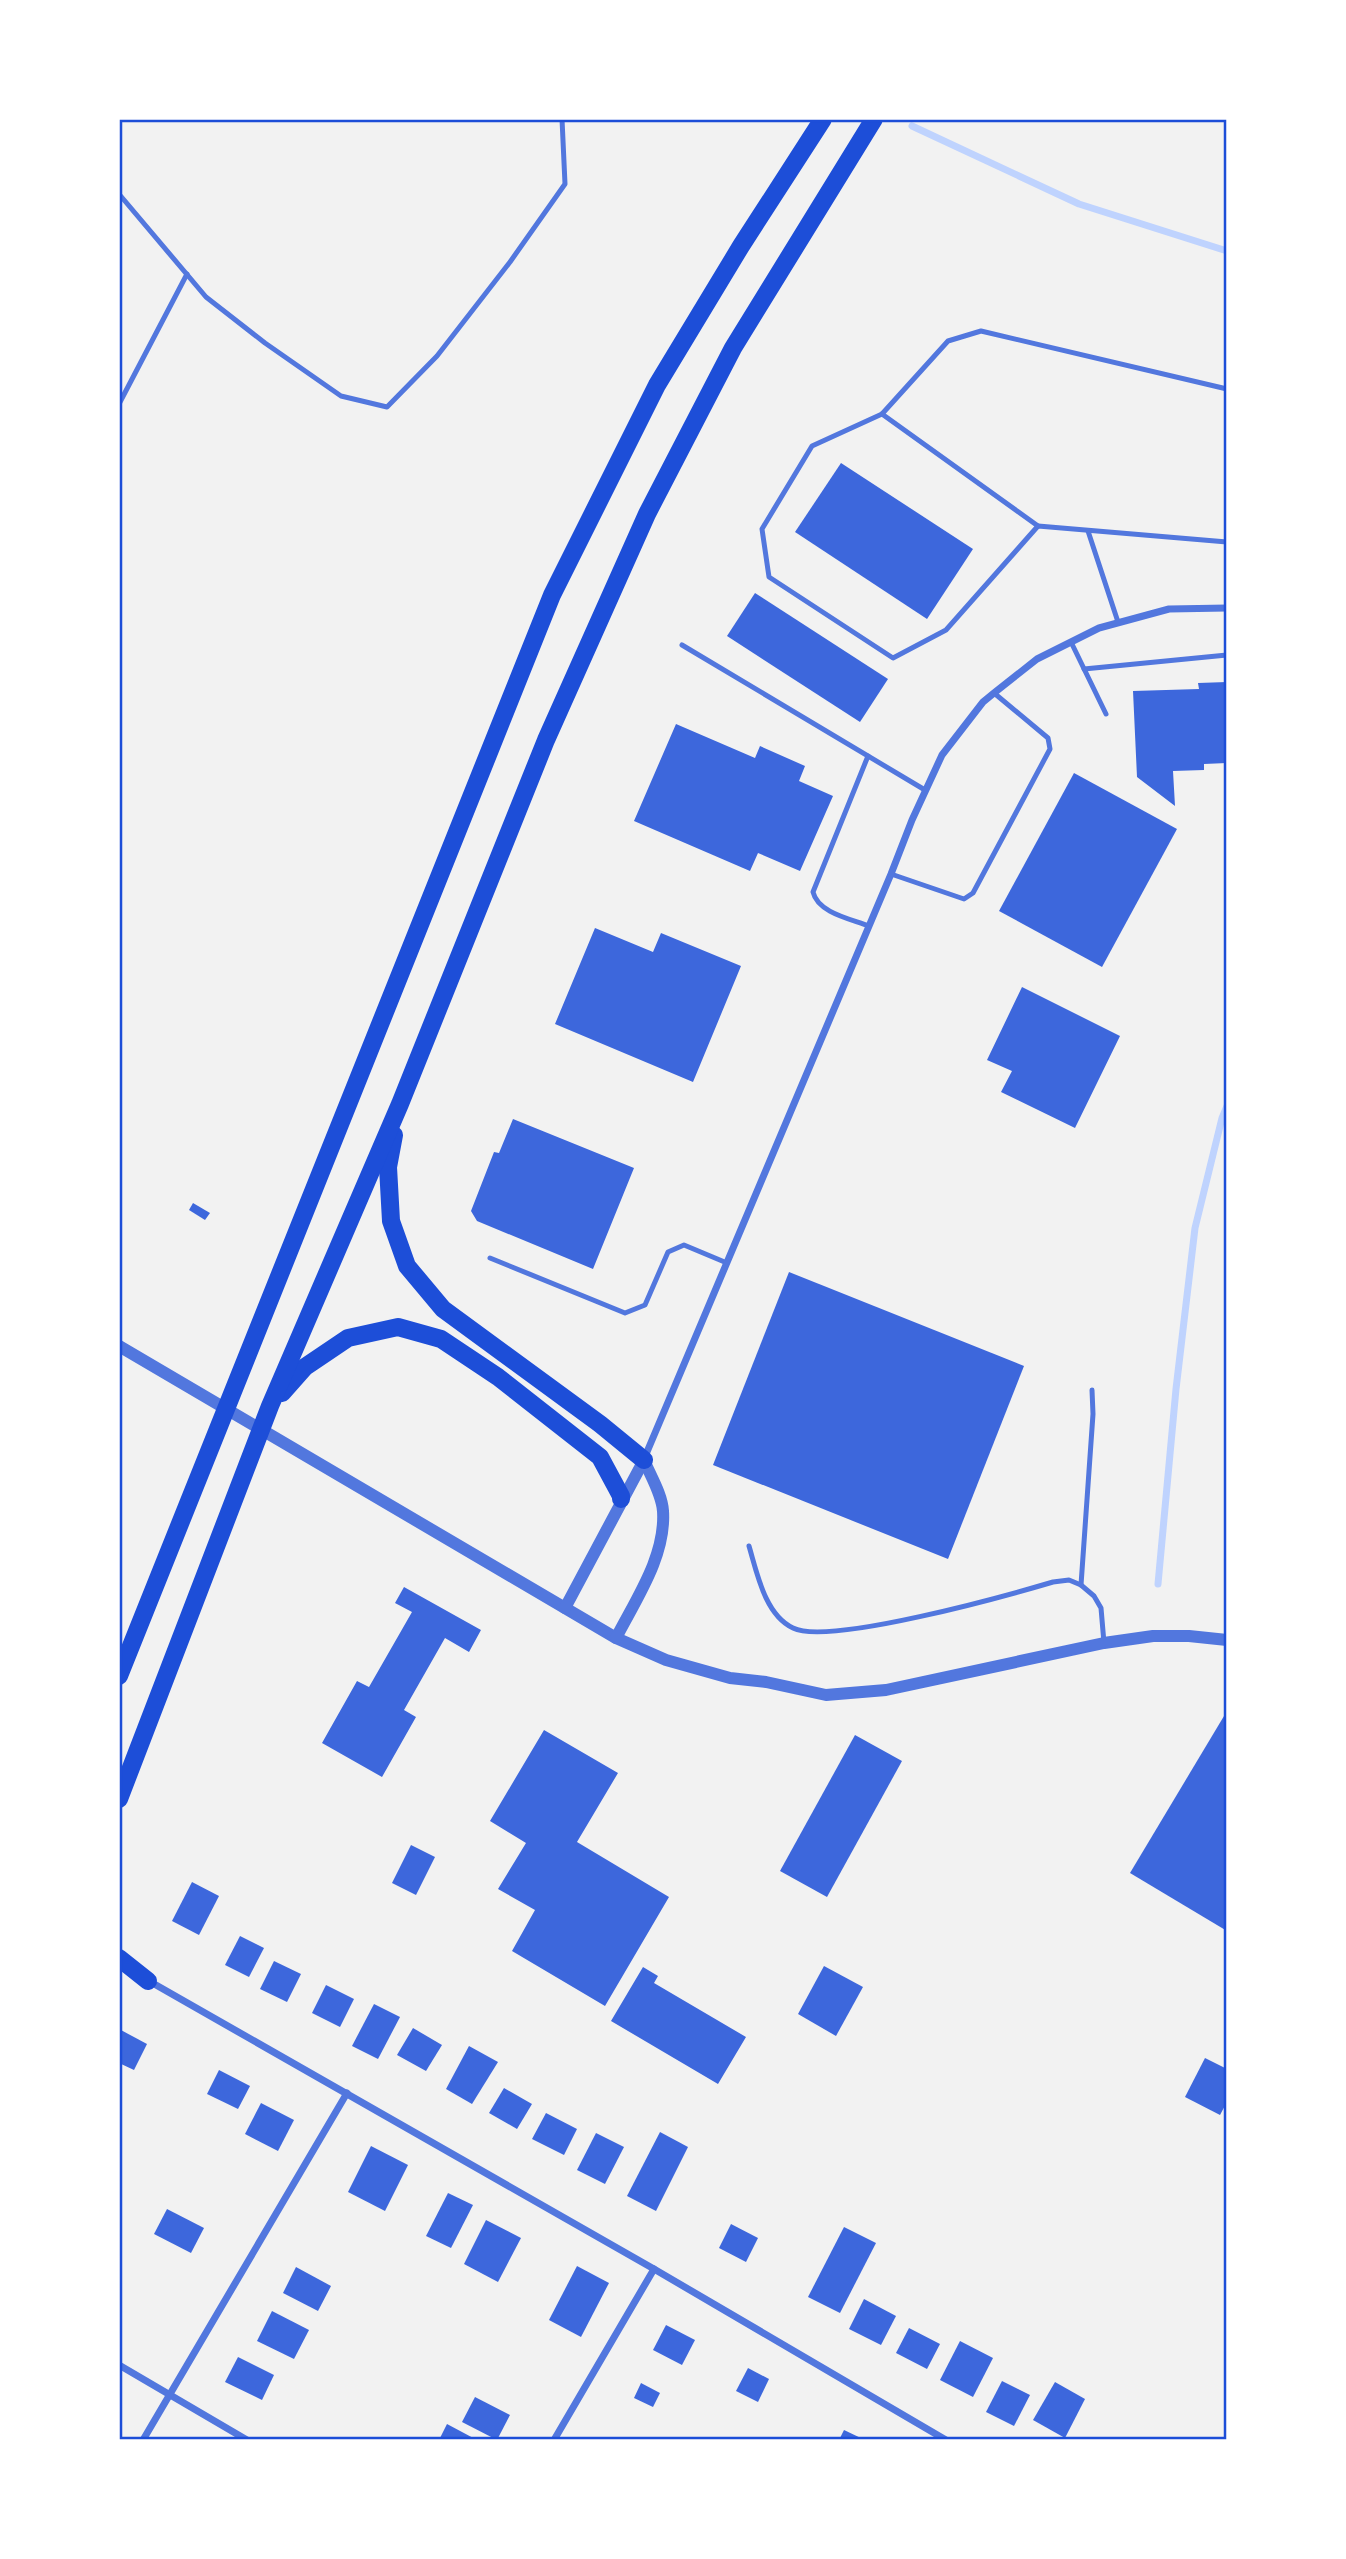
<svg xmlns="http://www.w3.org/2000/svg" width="1346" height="2559" font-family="'Exo 2',sans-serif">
<rect width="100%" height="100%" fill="#f2f2f2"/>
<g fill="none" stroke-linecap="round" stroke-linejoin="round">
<g stroke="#bfd3fe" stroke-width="7">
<path d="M912 126 1079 204 1227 251"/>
<path d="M1158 1584 1176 1389 1195 1228 1222 1118 1227 1106"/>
</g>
</g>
<g fill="#3d67dc">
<path d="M841 463 973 549 927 619 795 532Z"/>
<path d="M755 593 888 679 860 722 727 636Z"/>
<path d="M1227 682V763L1204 764V770L1173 771 1175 806 1137 777 1133 691 1199 689 1198 683Z"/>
<path d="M676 724 755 758 760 746 805 766 799 781 833 796 800 871 758 853 750 871 634 821Z"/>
<path d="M1074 773 1177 829 1102 967 999 911Z"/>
<path d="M595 928 653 952 661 933 741 966 693 1082 555 1024Z"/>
<path d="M1022 987 1120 1036 1075 1128 1001 1092 1012 1071 987 1060Z"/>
<path d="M513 1119 634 1168 593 1269 477 1221 471 1211 494 1152 499 1153Z"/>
<path d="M193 1203 210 1213 205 1220 189 1210Z"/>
<path d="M789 1272 1024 1366 948 1559 713 1465Z"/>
<path d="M404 1587 481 1630 469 1652 445 1638 404 1710 416 1717 382 1777 322 1743 357 1681 369 1687 412 1612 395 1603Z"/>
<path d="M1227 1711V1931L1130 1873Z"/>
<path d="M544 1730 618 1773 577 1842 669 1897 605 2006 512 1951 535 1910 498 1889 526 1843 490 1821Z"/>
<path d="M855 1735 902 1761 827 1897 780 1871Z"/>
<path d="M411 1845 435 1857 416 1895 392 1883Z"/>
<path d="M192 1882 219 1896 199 1935 172 1921Z"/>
<path d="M240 1936 264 1948 249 1977 225 1965Z"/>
<path d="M274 1961 301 1974 287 2002 260 1989Z"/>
<path d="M824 1966 863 1987 836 2036 798 2014Z"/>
<path d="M643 1967 658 1976 654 1983 746 2037 718 2084 611 2021Z"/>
<path d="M326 1985 354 1999 340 2027 312 2013Z"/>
<path d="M374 2004 400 2017 378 2059 352 2046Z"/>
<path d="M413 2028 442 2045 426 2071 397 2055Z"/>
<path d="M119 2029 147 2044 134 2070 119 2063Z"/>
<path d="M469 2046 498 2062 472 2104 446 2089Z"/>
<path d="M1205 2058 1227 2069V2102L1220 2115 1185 2097Z"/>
<path d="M219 2070 250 2086 238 2109 207 2094Z"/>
<path d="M504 2088 532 2104 517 2129 489 2113Z"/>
<path d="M261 2103 294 2120 278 2151 245 2134Z"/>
<path d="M546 2113 577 2129 564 2155 532 2139Z"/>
<path d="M660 2132 688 2147 656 2211 627 2196Z"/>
<path d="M596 2133 624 2147 605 2184 577 2170Z"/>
<path d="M371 2146 408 2165 385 2211 348 2192Z"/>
<path d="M448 2193 473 2205 451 2248 426 2236Z"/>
<path d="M167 2209 204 2228 191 2253 154 2234Z"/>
<path d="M486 2220 521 2238 498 2282 464 2264Z"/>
<path d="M731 2224 758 2238 746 2262 719 2248Z"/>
<path d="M844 2227 876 2243 840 2313 808 2297Z"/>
<path d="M577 2266 609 2283 581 2337 549 2320Z"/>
<path d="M296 2267 331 2286 318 2311 283 2293Z"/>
<path d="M864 2299 896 2316 881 2345 849 2329Z"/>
<path d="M272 2311 309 2330 294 2359 257 2341Z"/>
<path d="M666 2325 695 2340 682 2365 653 2350Z"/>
<path d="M909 2328 940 2344 927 2369 896 2353Z"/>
<path d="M960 2341 993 2358 973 2397 940 2380Z"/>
<path d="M238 2357 274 2375 262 2400 225 2382Z"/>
<path d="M748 2368 769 2379 758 2402 736 2391Z"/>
<path d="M1002 2381 1030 2395 1014 2426 986 2412Z"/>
<path d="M1055 2382 1085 2399 1065 2438 1033 2420Z"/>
<path d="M641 2383 660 2393 653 2407 634 2398Z"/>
<path d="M475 2397 510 2415 497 2440 462 2422Z"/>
<path d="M447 2424 477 2440H439Z"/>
<path d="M844 2430 865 2440H839Z"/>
</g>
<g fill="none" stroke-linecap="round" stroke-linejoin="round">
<g stroke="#5277de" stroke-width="5">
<path d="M119 194 206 297 265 343 341 396 387 407 437 356 510 262 565 184 562 119"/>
<path d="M1227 389 981 331 948 341 882 414 812 446 762 529 769 577 893 658 946 630 1038 526 1227 542"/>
<path d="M119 404 187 274"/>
<path d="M882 414 1038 526"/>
<path d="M1088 531 1118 622"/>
<path d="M1071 642 1106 714"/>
<path d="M682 645 925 790"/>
<path d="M1084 669 1227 655"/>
<path d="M868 756 813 892C818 913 851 919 869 926"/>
<path d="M891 874 964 899 973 893 1050 749 1048 738 994 693"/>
<path d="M490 1258 625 1313 645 1305 668 1252 684 1245 727 1263"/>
<path d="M749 1546C757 1573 765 1615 793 1628 828 1646 1009 1595 1053 1582L1069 1580 1081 1585 1094 1596 1101 1608 1104 1643"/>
<path d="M1081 1585 1093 1414 1092 1390"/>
</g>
<g stroke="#5277de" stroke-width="7">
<path d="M644 1459 891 874 912 820 942 755 983 702 994 693 1037 659 1099 628 1169 609 1227 608"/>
<path d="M149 1981 654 2269 946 2440"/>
<path d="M119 2365 247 2440"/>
<path d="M143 2440 347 2093"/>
<path d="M554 2440 654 2269"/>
</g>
<g stroke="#5277de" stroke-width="12">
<path d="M119 1346 616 1638 666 1660 730 1678 766 1682 826 1695 886 1690 1104 1643 1153 1636H1189L1227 1640"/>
<path d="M565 1608 644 1460"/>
<path d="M616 1638C636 1599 666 1556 663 1511 662 1494 650 1475 644 1460"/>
</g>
<g stroke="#1d4ed8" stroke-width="18">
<path d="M394 1135 388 1167 391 1221 407 1266 443 1309 600 1424 644 1460"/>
<path d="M282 1393 305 1367 348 1338 398 1327 441 1339 498 1377 600 1457 621 1496V1499"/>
<path d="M119 1676 552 595 657 385 741 246 823 119"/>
<path d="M119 1799 270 1406 400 1104 546 740 647 514 733 348 874 119"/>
<path d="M119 1958 148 1981"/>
</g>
</g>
<rect width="1346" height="2559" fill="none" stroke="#ffffff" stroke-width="242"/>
<rect x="121" y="121" width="1104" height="2317" fill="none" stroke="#1d4ed8" stroke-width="2.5"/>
</svg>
